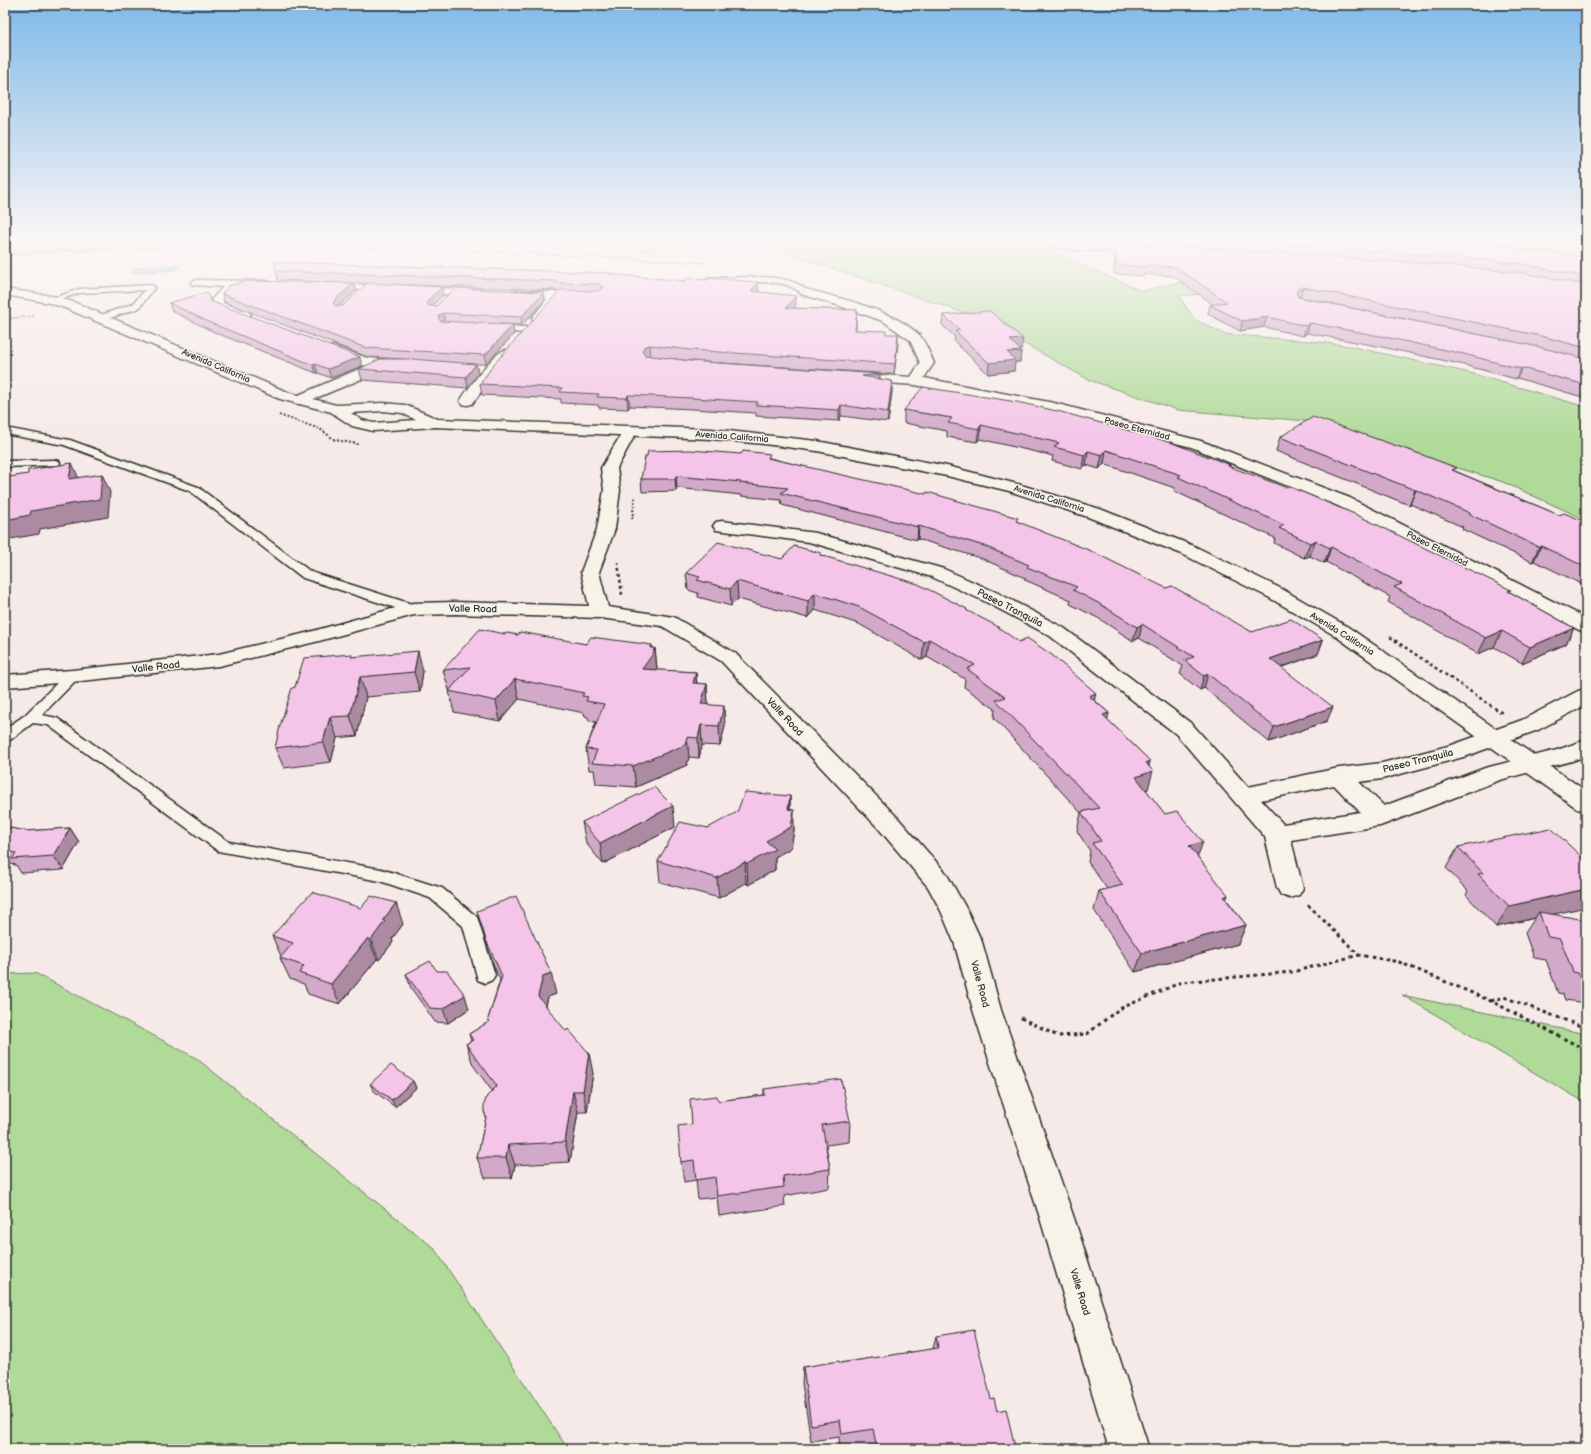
<svg xmlns="http://www.w3.org/2000/svg" width="1591" height="1454" font-family="'Balsamiq Sans',sans-serif">
<rect width="100%" height="100%" fill="#f6eae8"/>
<filter id="ink" filterUnits="userSpaceOnUse"><feTurbulence type="fractalNoise" baseFrequency=".025" numOctaves="2"/><feDisplacementMap in="SourceGraphic" scale="8" xChannelSelector="R" yChannelSelector="G"/><feConvolveMatrix kernelMatrix="1 2 1 2 8 2 1 2 1" color-interpolation-filters="sRGB"/></filter>
<g filter="url(#ink)">
<g fill="#afda98" stroke="#6d8262">
<path d="M5 243H218L5 255Z"/>
<path d="M511 243H728L640 251Z"/>
<path d="M775 243H1035L1051 247 1055 252 1068 259 1142 291 1175 283 1190 282 1316 295 1249 290 1179 296 1194 319 1224 334 1320 342 1349 346 1470 373 1586 407V520L1503 482 1307 421 1178 410 1089 380 977 317 789 254Z"/>
<path d="M1412 243H1586V249H1574L1586 252V260Z"/>
<path d="M35 973 196 1058 434 1248 568 1449H5V974Z"/>
<path d="M1402 995 1586 1034V1103Z"/>
</g>
<path fill="#88c4e8" stroke="#63879c" d="M180 265 176 270 131 273 135 268Z"/>
<g fill="none" stroke-linecap="round" stroke-linejoin="round">
<g stroke="#2b2b2b" stroke-width="3">
<g id="service">
<path d="M1041 243 1126 248 1130 250 1126 252 1075 250 1045 245Z"/>
<path d="M749 277C769 277 794 277 809 292L805 294 787 285 778 283 759 282H710L706 280 710 278Z"/>
<path d="M151 285 155 287 139 308 101 321 97 318 98 316 133 304 145 290 80 293 52 302 48 300 79 289Z"/>
<path d="M493 326 526 327 530 330 526 333 490 331 489 329Z"/>
<path d="M5 428 70 440 198 487 311 572 418 606 420 609 418 612H408L303 578 190 491 64 445 5 434Z"/>
<path d="M55 460 59 461 60 463 59 465 5 467V461Z"/>
<path d="M72 672 77 673 79 676 77 679 42 715 57 718 229 842 381 869 442 888 477 917 495 975 492 980 485 983 478 980 463 926 430 898 380 881 218 851 48 725 33 723 10 740 5 742V729L25 715 67 673Z"/>
</g>
</g>
<g stroke="#2b2b2b" stroke-width="3">
<g id="minor">
<path d="M197 280 266 281 270 282 272 284 270 286 266 287H236L223 301V303L249 312 251 315 249 318 245 319 213 308 211 300 223 287 193 285 191 283 193 281Z"/>
<path d="M325 283 480 290 484 291 486 293 484 295 480 296 321 288 319 286 321 284Z"/>
<path d="M805 289C837 297 897 311 920 336 926 343 930 355 934 363L924 378 1054 403 1201 441 1350 498 1586 618V632L1579 630 1338 506 1191 447 1053 411 915 385 845 380 843 377 845 374 850 373 911 377 920 363 910 340 883 321 837 305 801 294 799 292 801 290Z"/>
<path d="M514 291 556 292 560 294 562 296 542 321H534L532 318 547 299 510 296 508 294 510 292Z"/>
<path d="M333 346 367 358 402 361 407 362 409 365 407 368 402 369 383 367 371 375 304 403 299 404 294 403 292 400 294 397 366 366 328 353 326 350 328 347Z"/>
<path d="M505 350 510 351 512 354 495 373 472 404 467 405 462 404 460 401C468 389 493 353 505 350Z"/>
<path d="M630 427 635 428 637 431 617 468 620 490 615 529 599 572 608 607 674 617 735 653 897 817 946 873 967 910 982 942 1001 1010 1074 1218 1149 1449H1109L1040 1218 973 1010 954 942 941 911 928 887 879 829 721 661 662 626 600 618 455 614 414 615 319 641 219 666 72 682 5 687V675L72 670 219 654 306 633 413 603 455 602 589 606 581 572 597 529 604 490 601 468 625 428Z"/>
<path d="M722 521 816 533 944 569 998 593 1064 628 1192 724 1248 787 1339 768 1382 763 1452 745 1522 720 1578 691 1586 689V705L1538 730 1467 756 1382 779 1359 782 1384 806 1485 768 1557 750 1586 740V756L1572 761 1500 780 1380 826 1291 840 1303 888 1299 895 1290 898 1281 895 1277 888 1265 837 1176 734 1050 636 984 601 932 577 809 542 716 530 713 526 716 522ZM1334 785 1360 812 1283 824 1261 800Z"/>
</g>
</g>
<g stroke="#2b2b2b" stroke-width="3">
<path id="tertiary" d="M5 289 52 296 73 302 290 393 336 405 383 403 405 405 438 419 711 429 817 441 947 466 1021 485 1100 509 1194 546 1282 589 1348 627 1586 791V811L1578 809 1334 635 1268 597 1182 554 1088 517 1009 491 947 476 817 451 764 444 711 439 435 427 373 431 352 426 331 412 280 399 65 308 50 303 5 295ZM383 411 402 413 416 420 373 423 362 420 351 413Z"/>
</g>
<g stroke="#2b2b2b" stroke-width="1.5" stroke-dasharray="1.5 1.5" stroke-linecap="butt">
<path d="M5 255 37 251 133 249 215 245 449 249 708 263"/>
<path d="M5 319 34 316"/>
</g>
<g stroke="#2b2b2b" stroke-width="2" stroke-dasharray="2 2" stroke-linecap="butt">
<path d="M279 415 320 429 335 440 358 444"/>
<path d="M632 519 635 497"/>
</g>
<g stroke="#2b2b2b" stroke-width="2.5" stroke-dasharray="3 3" stroke-linecap="butt">
<path d="M618 562 622 595"/>
<path d="M1390 637 1502 713"/>
</g>
<g stroke="#2b2b2b" stroke-width="3" stroke-dasharray="3.5 3.5" stroke-linecap="butt">
<path d="M1308 905 1358 954"/>
<path d="M1491 1001 1504 997 1586 1028"/>
<path d="M1021 1018 1058 1036 1087 1034 1119 1009 1182 982 1292 972 1359 955 1399 962 1491 1001 1586 1050"/>
</g>
<use href="#service" fill="#f7f3e8" fill-rule="evenodd"/>
<use href="#minor" fill="#f7f3e8" fill-rule="evenodd"/>
<use href="#tertiary" fill="#f7f3e8" fill-rule="evenodd"/>
</g>
<g fill="#d2a9c8" stroke="#2b2b2b" fill-rule="evenodd">
<path d="M1097 243H1470L1586 258V398L1517 378 1516 379 1460 364 1377 346 1307 333 1303 336 1264 327 1240 331 1208 314 1210 305 1213 304 1173 276 1144 274V276L1114 274 1115 257 1106 253 1107 245H1097ZM1299 297H1300L1514 342Z"/>
<path d="M276 271 611 273V274L759 291 758 292 796 305 793 308 857 310 856 330 886 334 898 344 894 374 691 361 651 356H649L690 361 880 374V379L892 381V392L888 422 841 416 839 421 756 416V413L692 409 630 406 628 409 599 408 598 405 561 403V399L482 395 480 384 559 292 556 290 384 284 443 295 432 306 544 292 545 300 522 325 479 323 513 325 514 334 486 364H476L478 374 468 388 362 380 359 369 404 359 368 357 224 302 222 294 349 283 278 280ZM354 283 367 284 343 306H339L356 291Z"/>
<path d="M210 301 362 366 331 378 318 373H316L214 332 172 311 169 303Z"/>
<path d="M943 315 1021 350H1020L1021 351 1020 362H1015L1014 371 988 374 954 341 955 337 942 325Z"/>
<path d="M904 410 1230 465V467L1510 592 1574 628 1566 644 1522 663 1494 647 1478 654 1388 602 1390 597 1326 562 1324 563 1310 556 1304 558 1274 543 1275 538 1174 491 1175 488 1104 464 1099 469 1086 465 1082 469 1052 461 1053 456 980 439 977 442 947 437V431L904 423Z"/>
<path d="M1280 437 1455 471 1559 515 1586 522V586L1534 561 1532 562 1462 529 1463 527 1410 504 1409 505 1276 451Z"/>
<path d="M741 454 770 458 1018 522 1252 632 1323 640 1318 654 1281 668 1327 721 1269 742 1204 688 1200 690 1180 674 1183 666 1139 638 1133 641 1098 618 1070 604 1071 600 1025 580V578L983 559 918 539 917 540 782 505 781 500 741 496V495L677 488 676 491 642 492 641 479Z"/>
<path d="M821 555 966 610 1094 700 1109 713 1107 719 1150 761 1149 766 1148 789 1146 790 1198 857 1227 900 1246 925 1238 944 1135 972 1094 910 1099 891 1107 889 1088 862 1090 851 1077 831 1081 813 994 718 995 709 964 687 965 679 927 657 922 660 859 624 815 610 808 618 738 599 731 606 698 597V593L688 590 686 573 782 559Z"/>
<path d="M505 634 518 635 586 644 655 648 657 668 656 670 696 672 697 684H707L708 705 725 726 720 746 702 745 699 758 689 757 687 765 636 787 596 784 594 770H589L586 749 596 722 589 721 588 717 585 716 584 713 519 699 500 721 454 712 449 691 451 689 449 690 443 670Z"/>
<path d="M353 657 423 671 420 692 366 697 357 736 337 738 331 762 284 768 275 748 295 687Z"/>
<path d="M790 796V810L794 830 791 848 775 857V870L748 885 746 883 719 898 660 882 658 861 708 828Z"/>
<path d="M582 822 675 827 603 864 586 843Z"/>
<path d="M5 827 26 831 70 828 79 842 63 870 21 873 16 865 5 863Z"/>
<path d="M1458 847 1552 915 1586 920V1003L1565 1000 1563 994 1558 993 1546 960 1534 958 1525 933 1535 918 1496 927 1466 895 1468 891 1446 868Z"/>
<path d="M477 911 556 994 548 997 546 1006 593 1073 587 1112H578L570 1162 515 1165 512 1178H485L477 1158 486 1117 484 1111 492 1091 473 1065 466 1044 471 1041 469 1034 489 1022 488 1019 500 980 492 961Z"/>
<path d="M403 924 392 939 393 942 379 960 377 959 340 1004 308 994 304 984 290 979 280 958 281 956 272 936Z"/>
<path d="M437 971 469 1009 448 1023 435 1022 411 988 406 974Z"/>
<path d="M413 1081 416 1088 395 1107 374 1091 370 1084Z"/>
<path d="M764 1089 850 1121 849 1142 826 1145 830 1169 829 1188 784 1196 785 1206 719 1216 717 1197 698 1199 696 1180 684 1182 681 1162 692 1124 718 1101 764 1095Z"/>
<path d="M936 1336 991 1399 1015 1447V1449H872L871 1446 851 1449H840L839 1437 811 1441 802 1384 803 1367 840 1363 933 1349Z"/>
</g>
<g fill="#ab8aa2" stroke="#2b2b2b">
<path d="M758 282 759 291 752 301 751 291Z"/>
<path d="M354 283 356 291 337 308 333 303 335 300Z"/>
<path d="M442 287 443 295 430 308 427 303 428 300Z"/>
<path d="M1303 287 1300 297 1296 298V292L1298 288Z"/>
<path d="M544 292 545 300 522 325 521 317Z"/>
<path d="M796 296V305L786 318V308Z"/>
<path d="M443 313 445 322 440 325 438 316Z"/>
<path d="M1267 317 1264 327 1240 331 1242 321Z"/>
<path d="M1310 323 1307 333 1303 336 1306 326Z"/>
<path d="M513 325 514 334 486 364 485 355Z"/>
<path d="M898 334V344L894 374Z"/>
<path d="M1023 339 1021 350 1009 351 1010 340Z"/>
<path d="M650 345 651 356 646 357 642 350 645 346Z"/>
<path d="M1021 351 1020 362H1015L1014 371 988 374 989 363 1007 352Z"/>
<path d="M360 357 362 366 331 378 328 369Z"/>
<path d="M315 364 318 373H316L313 365Z"/>
<path d="M476 364 478 374 468 388 466 377Z"/>
<path d="M1522 368 1517 378 1516 379 1521 369Z"/>
<path d="M880 374 879 384 862 376Z"/>
<path d="M892 381V392L888 422V412Z"/>
<path d="M628 395 630 406 628 409 627 398Z"/>
<path d="M841 405V416L839 421V410Z"/>
<path d="M981 425 980 439 977 442 979 429Z"/>
<path d="M1106 450 1104 464 1099 469 1102 455Z"/>
<path d="M1088 451 1086 465 1082 469 1084 455Z"/>
<path d="M72 463 80 481 69 479Z"/>
<path d="M102 474 110 492 108 517 40 529 39 534 5 540V520L31 511Z"/>
<path d="M676 476 677 488 676 491 675 479Z"/>
<path d="M1415 490H1416L1410 504 1409 505Z"/>
<path d="M919 526 918 539 917 540 918 527Z"/>
<path d="M1315 541 1310 556 1304 558 1310 543Z"/>
<path d="M1541 546 1534 561 1532 562 1539 547Z"/>
<path d="M1331 547 1326 562 1324 563 1330 548Z"/>
<path d="M737 581 738 599 731 606 730 589Z"/>
<path d="M815 593V610L808 618V601Z"/>
<path d="M1142 624 1139 638 1133 641 1137 627Z"/>
<path d="M1574 628 1566 644 1522 663 1530 647Z"/>
<path d="M1502 631 1494 647 1478 654 1486 638Z"/>
<path d="M929 639 927 657 922 660 924 642Z"/>
<path d="M1323 640 1318 654 1266 673 1270 659Z"/>
<path d="M652 645 653 653V651L655 648 657 671 642 669 650 648Z"/>
<path d="M418 651 423 671 420 692 414 672Z"/>
<path d="M696 672 697 692 693 683Z"/>
<path d="M1208 674 1204 688 1200 690 1204 676Z"/>
<path d="M360 677 366 697 357 736 350 716Z"/>
<path d="M515 679 519 699 500 721 496 701Z"/>
<path d="M707 684 708 705 701 704Z"/>
<path d="M1096 693 1092 712 1089 696Z"/>
<path d="M724 706 725 726 720 746 719 726Z"/>
<path d="M1333 707 1327 721 1269 742 1274 727Z"/>
<path d="M1109 713 1105 731 1103 715Z"/>
<path d="M330 717 337 738 331 762 323 742Z"/>
<path d="M701 725 702 745 699 758 698 738Z"/>
<path d="M687 737 689 757 687 765 636 787 633 766Z"/>
<path d="M1150 761 1147 773 1153 771 1148 789 1131 795 1136 777 1146 763Z"/>
<path d="M790 796V817L794 810V830L791 848 775 857V870L748 885 747 864 766 841 788 809Z"/>
<path d="M673 806 675 827 603 864 600 843Z"/>
<path d="M70 828 79 842 63 870 54 856Z"/>
<path d="M1203 842 1196 861 1189 846Z"/>
<path d="M745 862 746 883 719 898 717 878Z"/>
<path d="M1586 889V907L1541 917 1539 912 1535 918 1496 927 1509 906Z"/>
<path d="M1228 895 1221 914 1224 897Z"/>
<path d="M396 903 403 924 392 939 393 942 379 960 371 940 383 920Z"/>
<path d="M1246 925 1238 944 1135 972 1142 953Z"/>
<path d="M368 938 377 959 340 1004 331 984Z"/>
<path d="M551 973 556 994 548 997 543 1017 538 996 543 976Z"/>
<path d="M465 995 469 1009 448 1023 443 1009Z"/>
<path d="M589 1053 593 1073 587 1112 583 1091Z"/>
<path d="M413 1081 416 1088 395 1107 392 1100Z"/>
<path d="M573 1091 578 1112 570 1162 565 1142Z"/>
<path d="M508 1145 515 1165 512 1178 506 1158Z"/>
</g>
<g fill="#f4c5e8" stroke="#2b2b2b">
<path d="M1261 243H1470L1516 247V249L1548 253 1549 251 1586 258V277L1522 264 1459 257Z"/>
<path d="M1108 244 1191 247 1458 266 1522 273 1586 285V348L1541 336 1303 287 1298 288 1296 292 1298 297 1539 347 1586 359V385L1522 368 1521 369 1464 354 1380 336 1310 323 1306 326 1267 317 1242 321 1210 305 1227 302 1175 267 1146 265V267L1116 265 1117 248Z"/>
<path d="M275 262 611 273 610 274 685 281 688 278 706 280 710 278 758 282 751 291 796 296 786 308 857 310 855 330 886 331V334H898L895 364 690 350 650 345 645 346 642 350 645 355 690 361 880 374 862 376 892 381 888 412 841 405 839 410 756 405 758 402 692 398 628 395 627 398 597 397 599 394 560 392 562 388 480 384 494 364 560 290 598 291 603 287 598 284 559 283 555 281 276 271Z"/>
<path d="M246 281 354 283 335 300 333 303 336 306H343L367 283 442 287 428 300 427 303 429 306H436L455 288 544 292 521 317 443 313 438 316 440 321 513 325 485 355 366 348 222 294 228 286Z"/>
<path d="M207 292 210 301 360 357 328 369 315 364 313 365 211 323 169 303Z"/>
<path d="M990 311 1023 339 1010 340 1021 351 1007 352 1015 360 989 363 955 331 960 330 943 315Z"/>
<path d="M380 359H411L476 364 466 377 359 369Z"/>
<path d="M923 387 1017 402 1061 412 1170 442 1230 465 1228 466 1285 487 1288 486 1357 515 1511 590 1508 591 1574 628 1530 647 1502 631 1486 638 1394 587 1402 584 1331 547 1330 548 1315 541 1310 543 1279 528 1284 525 1178 477 1181 475 1106 450 1102 455 1088 451 1084 455 1054 447 1059 443 981 425 979 429 948 423 952 418 904 410Z"/>
<path d="M1313 417 1420 454 1457 468 1452 470 1559 515 1564 513 1586 522V526H1585L1586 527V567L1541 546 1539 547 1469 514 1470 513 1416 490H1415L1280 437Z"/>
<path d="M690 450 741 454 743 451 770 454 768 458 926 494 927 492 1018 518 1016 521 1091 551 1166 588 1172 586 1252 632 1291 619 1323 640 1270 659 1333 707 1274 727 1208 674 1204 676 1184 660 1194 657 1142 624 1137 627 1100 604 1073 590 1077 587 1027 567 1029 565 984 546 919 526 918 527 781 493 788 488 740 483 741 482 676 476 675 479H641L645 457 647 456 648 451Z"/>
<path d="M72 463 69 479 102 474 100 499 31 511 30 515 5 520V486L7 485 9 477 28 474V470Z"/>
<path d="M718 542 782 559 794 546 821 553 820 555 918 584 967 609 966 610 995 625 1019 642 1027 638 1052 655 1096 693 1089 696 1109 713 1103 715 1150 761 1146 763 1153 771 1136 777 1165 814 1177 811 1203 842 1189 846 1228 895 1224 897 1246 925 1142 953 1099 891 1123 885 1092 843 1101 841 1081 812 1099 808 996 700 1006 697 967 669 975 665 929 639 924 642 859 607 815 593 808 601 737 581 730 589 697 580 700 577 686 573Z"/>
<path d="M480 629 505 634 507 633 518 635 520 632 586 644 591 637 652 645 650 648H655L653 651H655L642 669 696 672 693 683 707 684 701 704 724 706 719 726 701 725 698 738 687 737 685 745 633 766 592 763 597 750 586 749 604 704 586 701 588 697 582 696 584 693 515 679 496 701 449 691 470 667 443 670Z"/>
<path d="M418 651 414 672 360 677 350 716 330 717 323 742 275 748 280 726 292 688 295 687 304 658 352 654 351 657Z"/>
<path d="M654 787 673 806 600 843 582 822Z"/>
<path d="M745 792 790 796 788 809 794 810 791 827 766 841 775 849 747 864 745 862 717 878 658 861 680 822 708 828 737 812Z"/>
<path d="M5 827 26 831 70 828 54 856 12 859 16 853 5 851Z"/>
<path d="M1551 828 1586 861V889L1509 906 1478 874 1483 873 1458 847Z"/>
<path d="M312 892 361 908 371 896 396 903 383 920 385 921 371 940 368 938 331 984 299 973 304 966 280 958 293 943 272 936Z"/>
<path d="M516 896 551 973 543 976 538 996 566 1031 568 1029 589 1053 583 1091H573L565 1142 508 1145 506 1158H477L486 1117 484 1111V1104L487 1096 497 1086 466 1044 473 1040 469 1034 490 1021 488 1019 502 976 486 940 477 911Z"/>
<path d="M1539 912 1586 920V980L1581 979 1578 973 1573 972 1560 939 1548 937Z"/>
<path d="M430 961 437 971H447L465 995 443 1009 430 1008 406 974Z"/>
<path d="M391 1065 413 1081 392 1100 370 1084Z"/>
<path d="M841 1079 850 1121 822 1125 830 1169 783 1176 784 1187 717 1196 715 1177 696 1180 694 1160 681 1162 678 1126 692 1124 690 1099 717 1096 718 1101 765 1095 764 1089Z"/>
<path d="M974 1330 991 1399 994 1398 997 1411 1006 1409 1015 1447 1002 1449H877L873 1429 842 1434 840 1420 811 1425 803 1367 839 1361 840 1363 938 1348 936 1336Z"/>
</g>
</g>
<linearGradient id="sky" x2="0" y2="1"><stop stop-color="#81bae8"/><stop offset="0.54" stop-color="#fbf6f5"/><stop offset="1" stop-color="#fbf6f5" stop-opacity="0"/></linearGradient>
<rect width="1591" height="446" fill="url(#sky)"/>
<g text-anchor="middle" dominant-baseline="central" stroke-width="3" stroke-linejoin="round" paint-order="stroke">
<g font-size="9" fill="#2b2b2b" stroke="#f7f3e8">
<text transform="translate(216 366) rotate(23)">Avenida California</text>
<text transform="translate(1137 429) rotate(15)">Paseo Eternidad</text>
<text transform="translate(732 437) rotate(4)">Avenida California</text>
<text transform="translate(1049 499) rotate(17)">Avenida California</text>
<text transform="translate(1437 549) rotate(27)">Paseo Eternidad</text>
<text transform="translate(1342 634) rotate(32)">Avenida California</text>
</g>
<g font-size="10" fill="#2b2b2b" stroke="#f7f3e8">
<text transform="translate(1010 608) rotate(27)">Paseo Tranquila</text>
<text transform="translate(473 609) rotate(1)">Valle Road</text>
<text transform="translate(156 667) rotate(-6)">Valle Road</text>
<text transform="translate(785 717) rotate(47)">Valle Road</text>
<text transform="translate(1418 761) rotate(-14)">Paseo Tranquila</text>
<text transform="translate(980 984) rotate(75)">Valle Road</text>
<text transform="translate(1080 1292) rotate(73)">Valle Road</text>
</g>
</g>
<rect width="1591" height="1454" fill="none" stroke="#f7f3e8" stroke-width="20"/>
<rect x="10" y="10" width="1571" height="1434" fill="none" stroke="#2b2b2b" stroke-width="1.5" filter="url(#ink)"/>
</svg>
